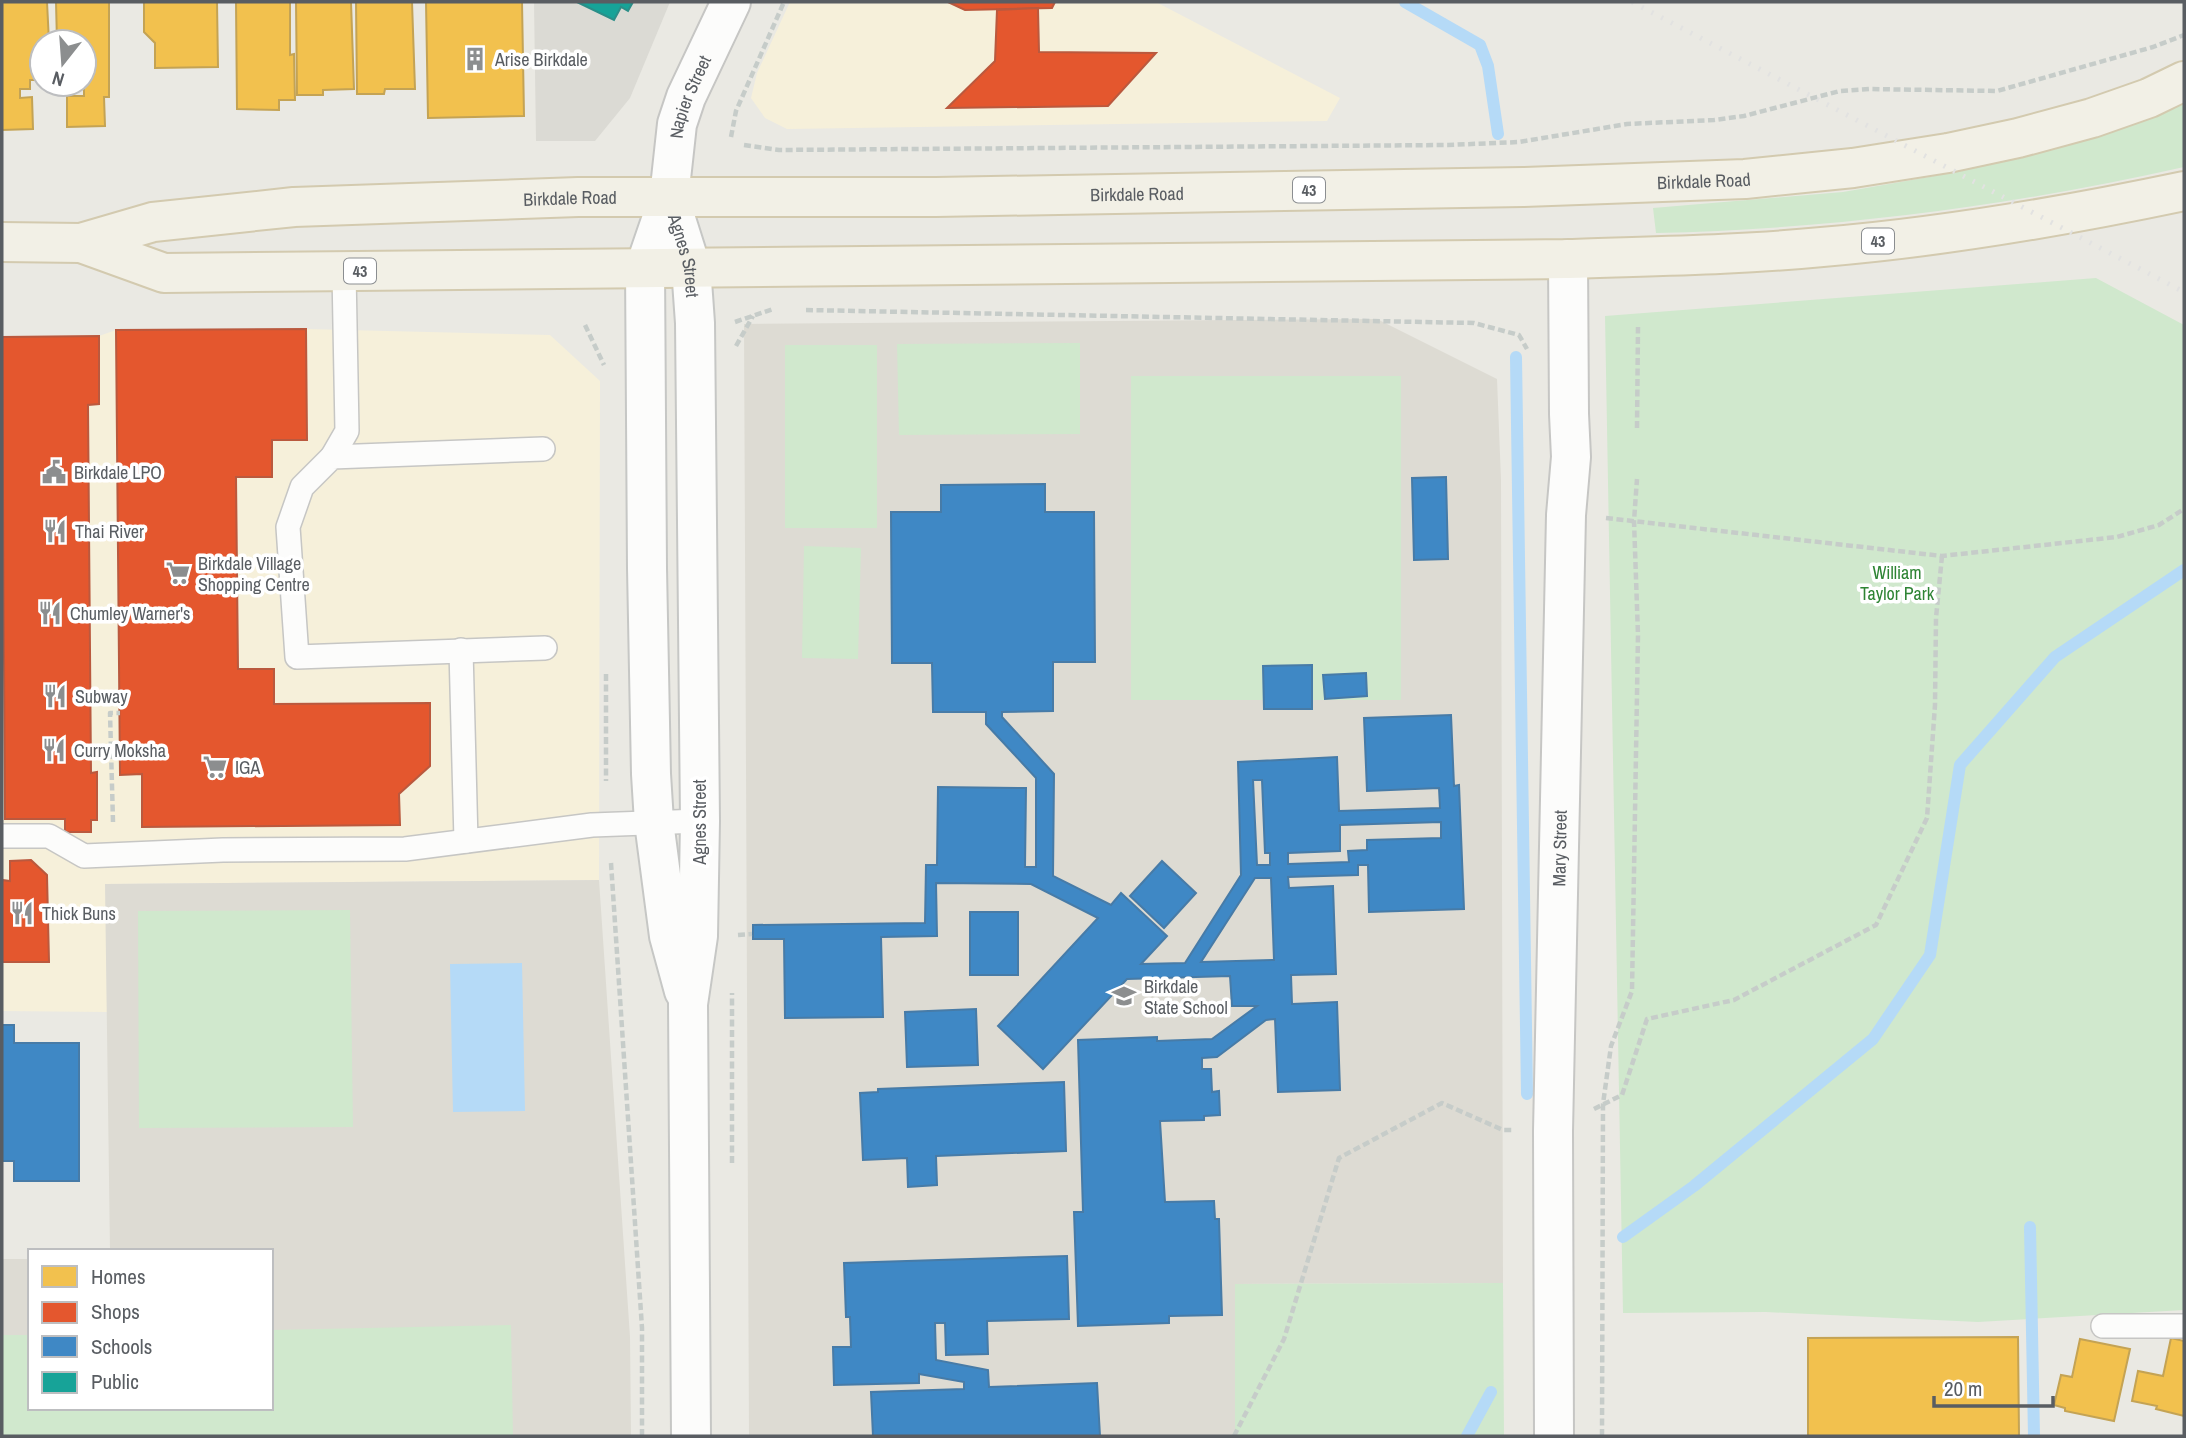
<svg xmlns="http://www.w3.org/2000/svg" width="2186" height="1438" font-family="'Archivo Narrow',sans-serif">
<rect width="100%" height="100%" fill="#eae9e3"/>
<g fill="#f6f0da">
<path d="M790 2H1156L1340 98 1327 121 787 129 765 118 751 98 757 73Z"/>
<path d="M306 329 550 335 600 381 599 880 106 884 107 1012 2 1011V337L99 336 116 330Z"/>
</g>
<path fill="#dbdad4" d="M534 2H670L630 98 595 141H536Z"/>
<g fill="#dddbd3">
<path d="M1377 319 1497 379 1501 480 1503 1283 1235 1284V1431L1231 1436H749L744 324Z"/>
<path d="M599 880 630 1337 631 1436H2V1259H30V1408H271V1251H110L105 884Z"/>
</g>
<g fill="#d0e8cd">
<path d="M2184 103V167C2011 206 1833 229 1656 233L1653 208 1843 192 1929 177 2028 156 2157 116Z"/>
<path d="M2096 278 2184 325V1310L1978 1322 1766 1312 1623 1313 1605 316Z"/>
<path d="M1080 343V434L899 435 897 344Z"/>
<rect x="785" y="345" width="92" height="183"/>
<rect x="1131" y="376" width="270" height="324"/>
<path d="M804 546 861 548 858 659 802 658Z"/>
<path d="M350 910 353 1127 139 1128 138 911Z"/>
<path d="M1503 1283 1504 1436H1231L1235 1430V1284Z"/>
<path d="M511 1325 513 1436H2V1335H30V1408H271V1330Z"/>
</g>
<path fill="#b5daf7" d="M522 963 525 1111 453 1112 450 964Z"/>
<g fill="#f2c14e" stroke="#c4a354" stroke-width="2">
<path d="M2 2H47L49 42H42V80H30V89H20V98L32 97 33 129 2 130Z"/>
<path d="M56 2H109V97H104L105 126 67 127V96H84V87H57V84H84V42H57Z"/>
<path d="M144 2H217L218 67 155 68V43L144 32Z"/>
<path d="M236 2H290V55L294 54 295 100H279V110L237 109Z"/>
<path d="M296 2H351L354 89 323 90V95H297Z"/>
<path d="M356 2H412L415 89H385L384 94H357Z"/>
<path d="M426 2H522L524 116 428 118Z"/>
<path d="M2018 1337 2019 1436H1808V1338Z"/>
<path d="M2171 1338 2184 1341V1416L2156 1409 2157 1406 2132 1401 2138 1371 2163 1376Z"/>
<path d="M2080 1339 2130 1349 2114 1421 2065 1411V1408L2054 1405 2061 1375 2072 1377Z"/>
</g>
<g fill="#e4572e" stroke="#ba593e" stroke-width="2">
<path d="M948 2H1055L1052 8 965 10Z"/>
<path d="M1038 8 1039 52 1156 53 1108 106 947 108 995 61 997 10Z"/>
<path d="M306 329 307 440H272V477H236L238 669H274V704L430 703V766L399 794 400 825 142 827V774L120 775 116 330Z"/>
<path d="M99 336V404L88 405 91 773 97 772V820H91V832H65V819H5L2 337Z"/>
<path d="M31 860 47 875 49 962H2V880L10 881V861Z"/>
</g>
<g fill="#3f88c5" stroke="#477ba7" stroke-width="2" fill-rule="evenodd">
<path d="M1446 477 1448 559 1414 560 1412 478Z"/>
<path d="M1045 484V512H1094L1095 662H1053V711L1002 712V717L1054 774 1053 876 1111 905 1121 893 1167 936 1141 964 1185 963 1241 875 1238 762 1337 757 1339 811 1440 808 1439 788 1367 791 1364 718 1451 715 1454 786 1459 785 1464 909 1369 912 1368 865H1358V875L1288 877 1289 888 1333 886 1336 974 1291 975 1292 1004 1337 1002 1340 1090 1278 1092 1275 1019 1266 1020 1217 1057 1202 1058V1069H1211L1212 1092 1219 1091 1220 1115 1204 1116V1120L1160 1121 1165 1202 1214 1201 1215 1219H1219L1222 1315 1169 1316V1323L1078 1326 1074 1212H1083L1078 1040 1157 1037V1041L1212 1039 1257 1006H1232L1230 976 1127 979 1043 1069 998 1026 1098 918 1031 884 936 883 937 936 881 937 883 1017 785 1018 784 939H753V925L925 923 926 865H937L938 787 1026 788 1025 867H1036V778L986 724V712H933L932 663H892L891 512H941V485ZM1253 780H1262L1265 853H1270V865H1257ZM1441 822V838L1367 840V850L1348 851 1349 862 1288 864V853L1340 851V825ZM1255 878H1271L1274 960 1201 962Z"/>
<path d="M1312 665V709H1264L1263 666Z"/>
<path d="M1366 673 1367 696 1325 699 1323 675Z"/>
<path d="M1162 861 1196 893 1164 928 1130 896Z"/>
<rect x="970" y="912" width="48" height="63"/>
<path d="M976 1009 978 1065 907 1067 905 1012Z"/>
<path d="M2 1025H14V1043H79V1181H14V1161H2Z"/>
<path d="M1064 1082 1066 1151 936 1156 937 1185 908 1187 907 1158 863 1160 860 1093 878 1092V1089Z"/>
<path d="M1067 1256 1069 1319 987 1321 988 1354 946 1355 945 1323H935L936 1360 988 1370 989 1387 1097 1383 1100 1436H873L871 1392 964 1389V1382L919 1374V1383L834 1385 833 1347H851L850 1317H846L844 1263Z"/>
</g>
<path fill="#17a398" stroke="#2b8e88" stroke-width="2" d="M577 2H633L628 11 621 7 614 20Z"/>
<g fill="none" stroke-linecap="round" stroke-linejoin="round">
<g stroke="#b5daf7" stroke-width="12">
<path d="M1405 2 1480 45 1488 66 1498 134"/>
<path d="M1516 357 1527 1094"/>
<path d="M2030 1227 2034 1436"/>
<path d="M1623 1237 1694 1186 1873 1039 1930 955 1960 765 2055 657 2184 570"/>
<path d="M1467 1436 1491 1392"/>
</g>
<g stroke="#c6c6c4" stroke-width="26">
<g id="lane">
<path d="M543 449 332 457 302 487 288 527 297 657 545 648"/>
<path d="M332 457 347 431 344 272"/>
<path d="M461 650 466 841"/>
<path d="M2 836H49L84 856 223 850 405 849 592 825 700 821"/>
<path d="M2103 1326H2184"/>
</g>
</g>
<g stroke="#c6c6c4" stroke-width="42">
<g id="street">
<path id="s1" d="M669 197 677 124 686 97 731 2"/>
<path id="s2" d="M1554 1436 1553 1131 1566 515 1571 457 1569 414 1568 259"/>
</g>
</g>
<g stroke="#c6c7c5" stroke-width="42">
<g id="secondary">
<path id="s3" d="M669 197 691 267 695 323 700 821 698 936 688 1004 691 1436"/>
<path d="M669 197 645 267 647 568 651 774 654 822 669 936 684 991"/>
</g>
</g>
<g stroke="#d3caaf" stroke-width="42">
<g id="primary">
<path id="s4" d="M2 242 81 243 153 222 294 207 578 197H936L1523 187 1745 179 1853 168 1948 153 2018 138 2092 118 2149 98 2184 81"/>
<path d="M81 243 164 273 1568 259C1653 256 1738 255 1822 247 1943 237 2065 216 2184 191"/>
</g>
</g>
<g stroke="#c6ccc9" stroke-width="4.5" stroke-dasharray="7 3.5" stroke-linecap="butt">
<path d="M731 137 736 111 784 2"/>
<path d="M744 145 779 150 1448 145 1519 142 1627 124 1714 120 1744 116 1840 91 1869 89 1997 91 2153 47 2184 35"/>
<path d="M806 310 1474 323 1519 335 1527 349"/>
<path d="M735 322 773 309"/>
<path d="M585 325 604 365"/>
<path d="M736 346 753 316"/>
<path d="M1637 428 1638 327"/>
<path d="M1606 518 1942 556 2117 537 2159 525 2184 509"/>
<path d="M606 674V781"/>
<path d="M113 822 110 713H120"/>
<path d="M611 863 642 1328V1436"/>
<path d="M738 935 752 934"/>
<path d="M1594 1109 1622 1095 1647 1019 1734 1000 1876 925 1927 818 1935 705 1936 618 1942 556"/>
<path d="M732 1163V993"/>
<path d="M1234 1436 1284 1339 1339 1158 1442 1103 1503 1130H1514"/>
<path d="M1602 1436 1603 1104 1611 1046 1632 991 1638 635 1634 521 1637 479"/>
</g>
<use href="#lane" stroke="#fcfcfb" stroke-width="23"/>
<use href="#street" stroke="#fcfcfb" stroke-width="38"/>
<use href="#secondary" stroke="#fcfcfb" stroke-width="38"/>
<use href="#primary" stroke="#f2f0e6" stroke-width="38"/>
<path stroke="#e2e2e1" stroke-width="5" stroke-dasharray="2 9" stroke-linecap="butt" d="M1632 2 2184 292"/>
</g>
<defs>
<g id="building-bare" transform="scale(1.89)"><path d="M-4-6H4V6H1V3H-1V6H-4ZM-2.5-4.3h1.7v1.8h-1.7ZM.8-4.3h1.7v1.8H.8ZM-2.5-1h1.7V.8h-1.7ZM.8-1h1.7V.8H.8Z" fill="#8c8e8f" stroke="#fff" stroke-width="2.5" paint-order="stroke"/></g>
<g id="civic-bare" transform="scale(1.89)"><path d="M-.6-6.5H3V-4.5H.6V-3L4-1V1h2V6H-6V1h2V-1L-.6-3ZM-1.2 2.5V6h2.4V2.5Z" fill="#8c8e8f" stroke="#fff" stroke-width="2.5" paint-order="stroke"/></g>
<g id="restaurant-bare" transform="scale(1.89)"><path d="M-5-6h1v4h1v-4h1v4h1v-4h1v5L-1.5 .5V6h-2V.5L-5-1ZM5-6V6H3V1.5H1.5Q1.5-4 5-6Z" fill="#8c8e8f" stroke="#fff" stroke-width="2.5" paint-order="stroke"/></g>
<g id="supermarket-bare" transform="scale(1.89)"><path d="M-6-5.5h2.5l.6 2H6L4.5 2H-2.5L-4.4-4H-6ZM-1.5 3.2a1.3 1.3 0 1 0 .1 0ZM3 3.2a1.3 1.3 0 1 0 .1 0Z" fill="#8c8e8f" stroke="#fff" stroke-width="2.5" paint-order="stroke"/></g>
<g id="school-bare" transform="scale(1.89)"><path d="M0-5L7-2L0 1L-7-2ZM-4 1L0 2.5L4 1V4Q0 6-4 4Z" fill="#8c8e8f" stroke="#fff" stroke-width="2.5" paint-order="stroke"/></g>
</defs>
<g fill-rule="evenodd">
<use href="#building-bare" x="475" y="59"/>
<use href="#civic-bare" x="54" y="472"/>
<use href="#restaurant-bare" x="55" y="531"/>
<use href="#supermarket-bare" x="178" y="573"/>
<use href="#restaurant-bare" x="50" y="613"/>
<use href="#restaurant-bare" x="55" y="696"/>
<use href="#restaurant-bare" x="54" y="750"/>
<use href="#supermarket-bare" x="215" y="767"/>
<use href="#restaurant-bare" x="22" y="913"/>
<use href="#school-bare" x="1124" y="996"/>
</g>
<g text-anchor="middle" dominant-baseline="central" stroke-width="7" stroke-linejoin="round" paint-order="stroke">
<g fill="#fff" stroke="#8b8e91" stroke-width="2">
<rect x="1293" y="177.5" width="32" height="25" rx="5"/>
<rect x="1862" y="228.5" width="32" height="25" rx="5"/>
<rect x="344" y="258.5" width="32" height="25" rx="5"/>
</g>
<g font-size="16" font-weight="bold" fill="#595d62">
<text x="1309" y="190">43</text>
<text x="1878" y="241">43</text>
<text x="360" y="271">43</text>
</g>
<g font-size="18" fill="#595d62" stroke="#fff" text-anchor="start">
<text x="495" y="59">Arise Birkdale</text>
<text x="74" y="472">Birkdale LPO</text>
<text x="75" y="531">Thai River</text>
<text x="198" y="563">Birkdale Village<tspan x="198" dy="21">Shopping Centre</tspan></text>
<text x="70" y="613">Chumley Warner's</text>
<text x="75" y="696">Subway</text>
<text x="74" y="750">Curry Moksha</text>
<text x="235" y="767">IGA</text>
<text x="42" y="913">Thick Buns</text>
<text x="1144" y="986">Birkdale<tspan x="1144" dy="21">State School</tspan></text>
</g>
<g font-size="18" fill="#595d62" stroke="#fff">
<text stroke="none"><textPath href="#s1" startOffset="103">Napier Street</textPath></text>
<text stroke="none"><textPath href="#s4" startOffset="1706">Birkdale Road</textPath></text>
<text stroke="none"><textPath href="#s4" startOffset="1139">Birkdale Road</textPath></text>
<text stroke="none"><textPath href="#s4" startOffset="572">Birkdale Road</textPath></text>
<text stroke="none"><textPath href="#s3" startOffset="61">Agnes Street</textPath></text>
<text transform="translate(699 822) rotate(-90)">Agnes Street</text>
<text stroke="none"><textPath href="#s2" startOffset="588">Mary Street</textPath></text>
</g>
<g font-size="18" fill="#2e8434" stroke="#fff">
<text x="1897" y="572">William<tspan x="1897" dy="21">Taylor Park</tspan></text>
</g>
</g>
<rect width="2186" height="1438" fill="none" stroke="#595d62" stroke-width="7"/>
<rect x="28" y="1249" width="245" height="161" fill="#ffffff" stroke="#bdbec0" stroke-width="2"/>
<rect x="42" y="1266" width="35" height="21" fill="#f2c14e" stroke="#bdbec0" stroke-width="2"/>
<text x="91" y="1284" font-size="21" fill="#595d62">Homes</text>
<rect x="42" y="1302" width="35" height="21" fill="#e4572e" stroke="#bdbec0" stroke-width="2"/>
<text x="91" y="1319" font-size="21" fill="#595d62">Shops</text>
<rect x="42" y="1336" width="35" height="21" fill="#3f88c5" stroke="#bdbec0" stroke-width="2"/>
<text x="91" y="1354" font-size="21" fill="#595d62">Schools</text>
<rect x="42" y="1372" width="35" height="21" fill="#17a398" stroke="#bdbec0" stroke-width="2"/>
<text x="91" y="1389" font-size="21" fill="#595d62">Public</text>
<g transform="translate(63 63) rotate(197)"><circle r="33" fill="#ffffff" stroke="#bdbec0" stroke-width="2"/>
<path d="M0-5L12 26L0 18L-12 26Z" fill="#8c8e8f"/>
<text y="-10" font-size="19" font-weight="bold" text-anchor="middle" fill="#595d62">N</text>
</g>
<path d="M1934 1396v10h119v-10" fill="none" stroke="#595d62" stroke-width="3.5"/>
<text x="1944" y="1396" font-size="21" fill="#595d62" stroke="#ffffff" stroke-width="5" paint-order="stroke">20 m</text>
</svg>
